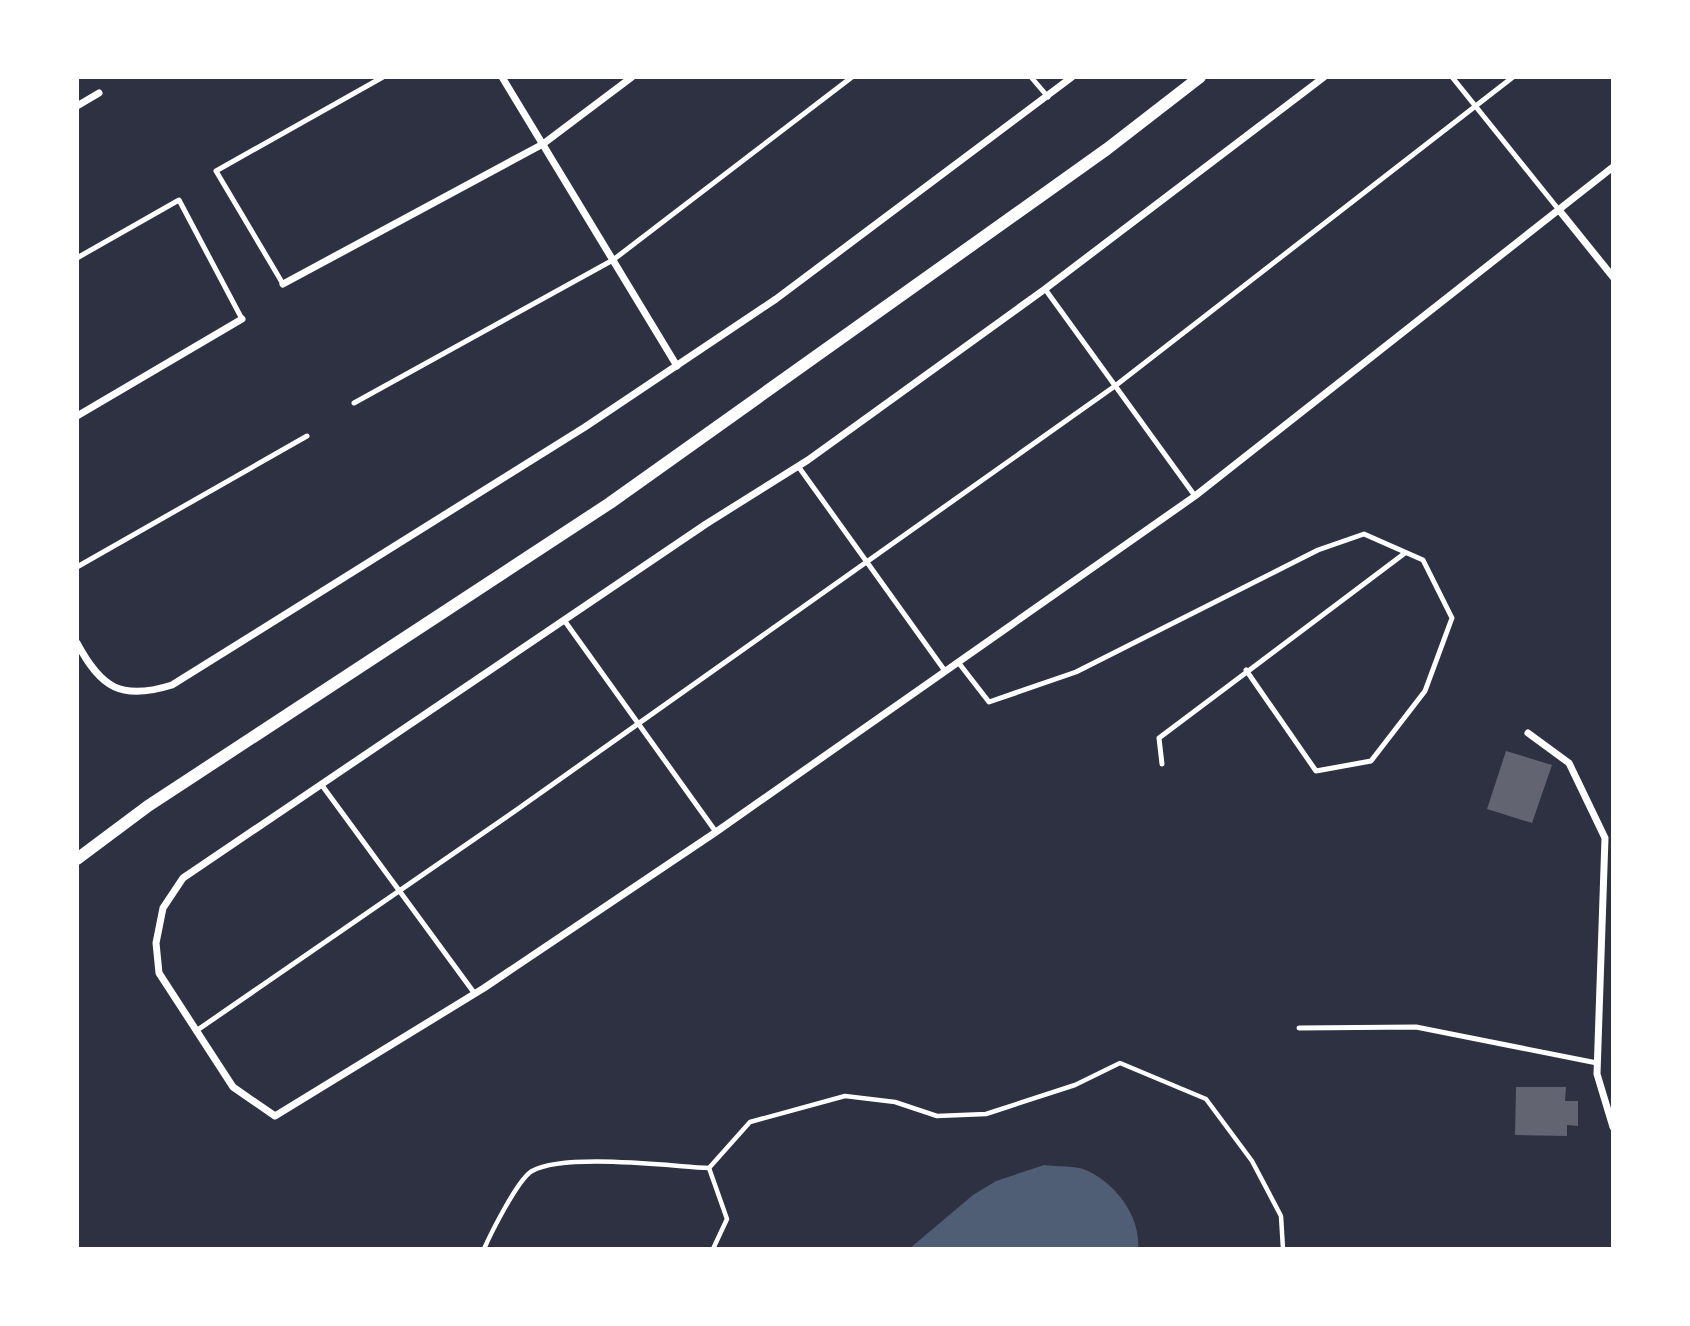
<svg xmlns="http://www.w3.org/2000/svg" width="1690" height="1326" font-family="'Libre Baskerville',serif">
<rect width="100%" height="100%" fill="#2d3142"/>
<path fill="#4f5d75" d="M1044 1165C1057 1167 1076 1165 1088 1171 1116 1184 1141 1217 1138 1249H909L973 1195 996 1181Z"/>
<g fill="#626471">
<path d="M1506 751 1552 765 1532 823 1487 809Z"/>
<path d="M1516 1087H1566L1565 1101H1578V1126L1567 1125V1136L1515 1135Z"/>
</g>
<g fill="none" stroke-linecap="round" stroke-linejoin="round">
<g stroke="#fff" stroke-width="4.5">
<path d="M709 1168 750 1122 845 1096 895 1102 937 1116 986 1114 1075 1085 1120 1063 1206 1099 1252 1161 1281 1216 1283 1249"/>
<path d="M484 1249C491 1233 518 1179 532 1171 565 1153 668 1166 709 1168L727 1219 713 1249"/>
</g>
<g stroke="#fff" stroke-width="5">
<path d="M1031 77 1048 97"/>
<path d="M1452 77 1559 210"/>
<path d="M77 258 179 200 242 319"/>
<path d="M283 284 216 171 383 77"/>
<path d="M1045 289 1195 496"/>
<path d="M354 403 613 260 852 77"/>
<path d="M798 466 945 671"/>
<path d="M77 567 307 436"/>
<path d="M564 620 716 832"/>
<path d="M958 662 989 702 1076 672 1318 550 1364 534 1423 560 1452 618 1425 691 1371 761 1316 771 1246 670"/>
<path d="M1162 764 1159 738 1405 553"/>
<path d="M321 784 475 994"/>
<path d="M1299 1028 1416 1027 1597 1063"/>
<path d="M196 1031 515 811 1115 386 1513 77"/>
</g>
<g stroke="#fff" stroke-width="7">
<path d="M502 77 677 366"/>
<path d="M1324 77 1045 289 808 460 706 524 183 878 163 908 156 943 159 973 233 1087 275 1116 484 988 716 832 1195 496 1613 167"/>
<path d="M77 106 99 93"/>
<path d="M1559 210 1613 277"/>
<path d="M283 284 543 144 632 77"/>
<path d="M77 416 242 319"/>
<path d="M77 643C101 688 121 701 172 685L585 427 776 299 1072 77"/>
<path d="M1528 733 1569 763 1605 838 1597 1074 1613 1127"/>
</g>
<path stroke="#fff" stroke-width="12" d="M77 859 148 806 610 503 1107 149 1200 77"/>
</g>
<rect width="1690" height="1326" fill="none" stroke="#ffffff" stroke-width="158"/>
</svg>
